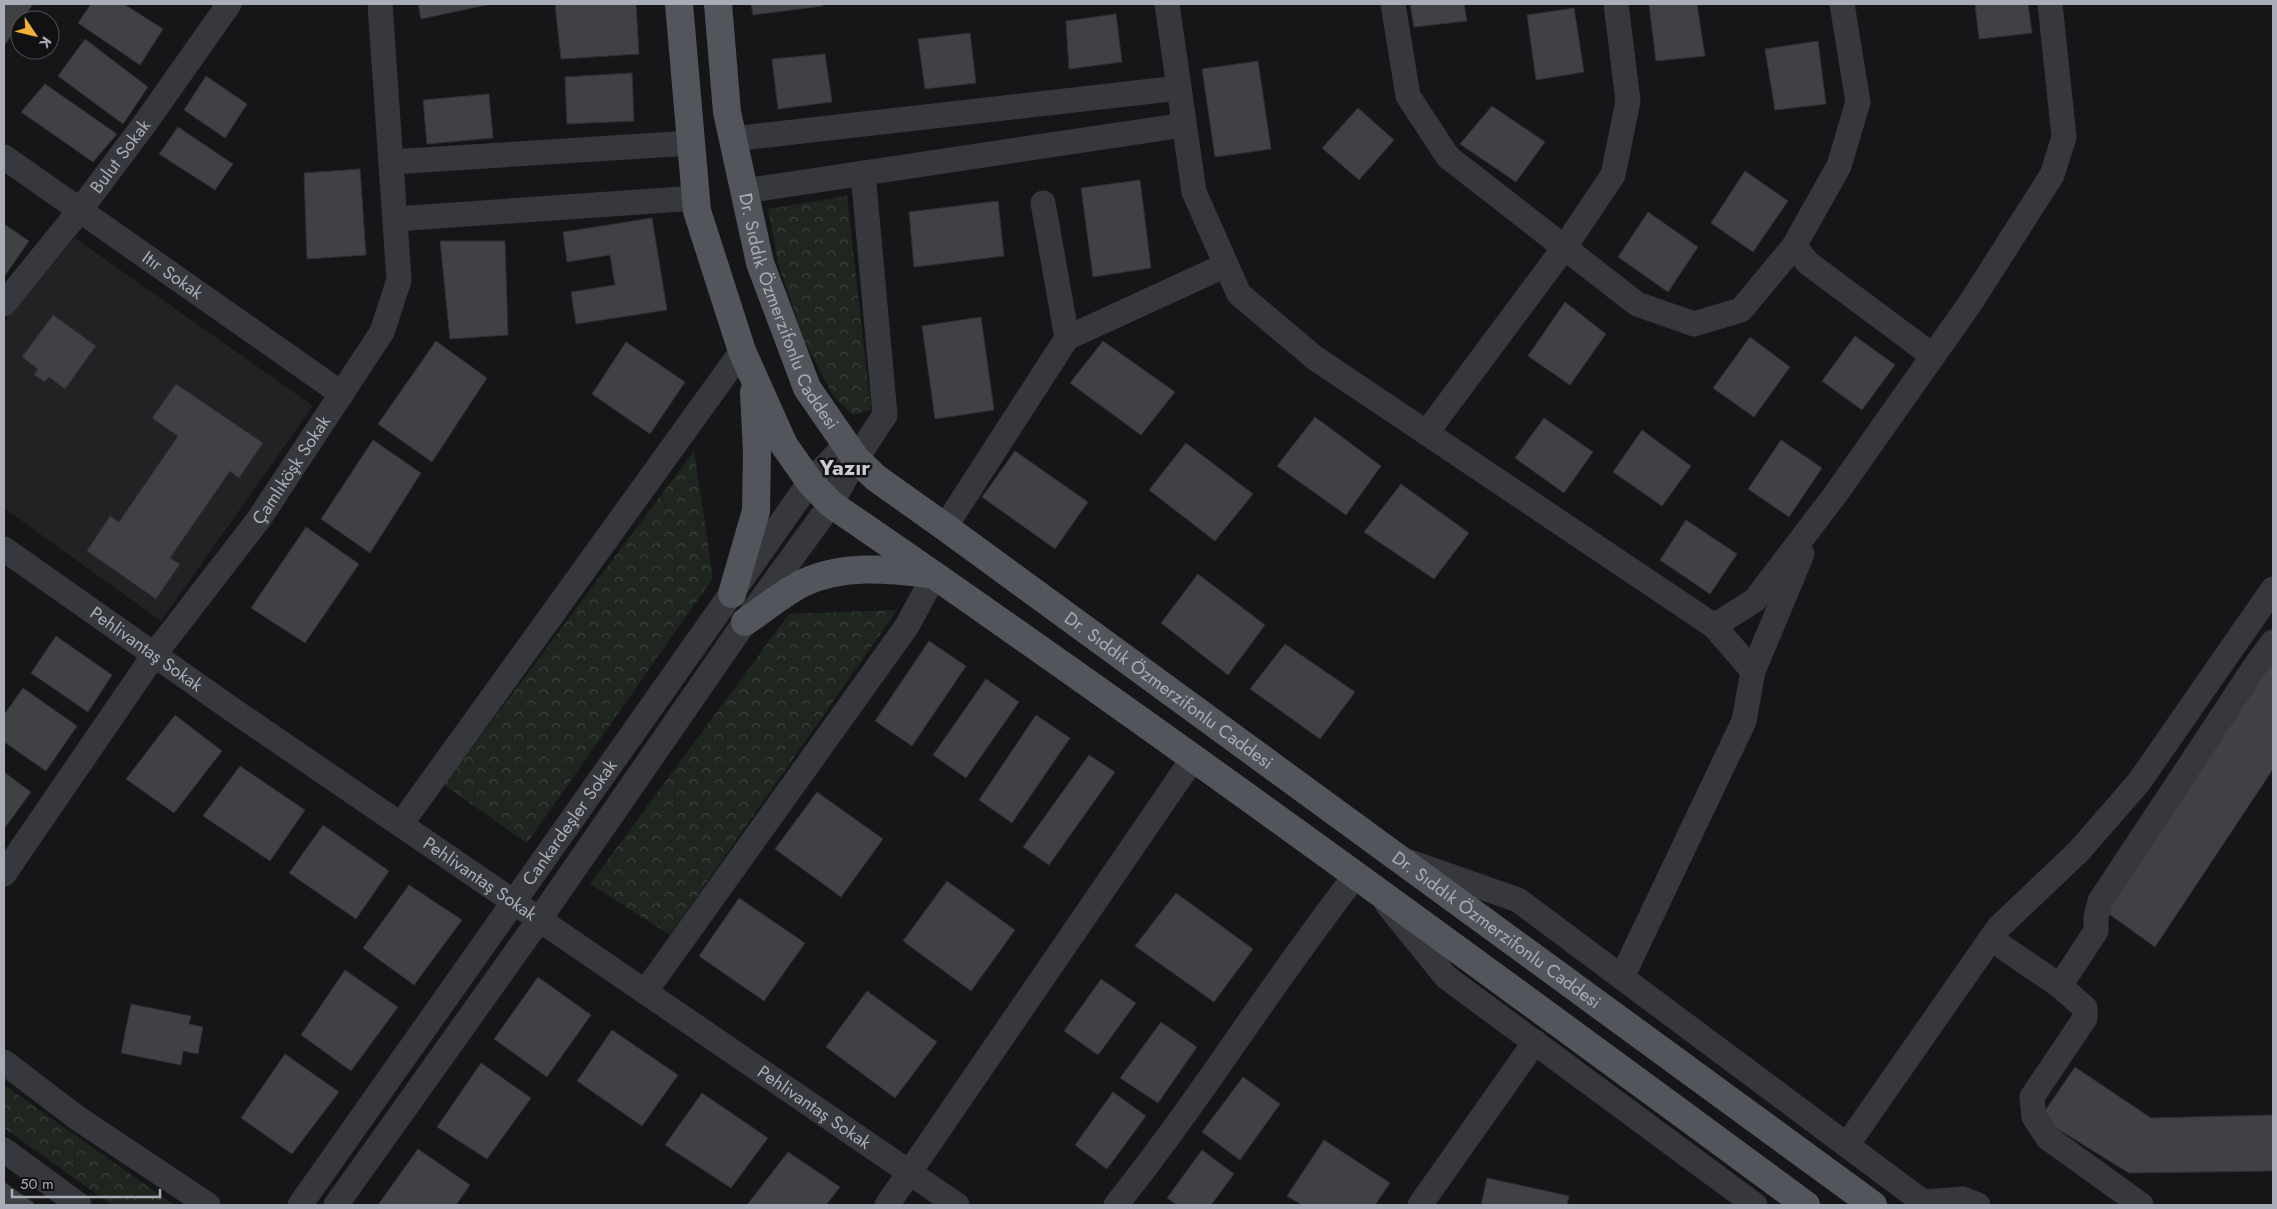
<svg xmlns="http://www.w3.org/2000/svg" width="2277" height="1209" font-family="Jost,sans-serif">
<defs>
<pattern id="forest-crowns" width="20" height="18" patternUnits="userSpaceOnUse" patternTransform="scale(1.25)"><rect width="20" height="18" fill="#1e261f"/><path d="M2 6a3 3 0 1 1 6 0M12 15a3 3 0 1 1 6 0" fill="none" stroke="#3c433d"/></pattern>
</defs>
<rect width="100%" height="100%" fill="#161618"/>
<path fill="#222225" d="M75 238 313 406 161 621 4 508V322Z"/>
<g fill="url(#forest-crowns)">
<path d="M847 196 871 410 853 415 833 396 804 340 778 263 768 209Z"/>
<path d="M694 451 713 578 527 843 444 785Z"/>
<path d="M897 610 670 935 590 884 789 614Z"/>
<path d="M4 1085 174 1205H112L4 1128Z"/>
</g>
<g fill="#404145" stroke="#303034">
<path d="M4 4H33L22 20H20V23L4 46Z"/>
<path d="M91 4H124L163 29 140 65 78 23Z"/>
<path d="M418 4H491L421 19Z"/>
<path d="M555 4H636L639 54 561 59Z"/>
<path d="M751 4H822L823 6 753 15Z"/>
<path d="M1410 4H1464L1467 21 1414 27Z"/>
<path d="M1649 4H1697L1705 56 1656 61Z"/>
<path d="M1975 4H2028L2032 33 1979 39Z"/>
<path d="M1574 8 1584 72 1536 80 1527 15Z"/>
<path d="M1116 14 1122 62 1069 69 1066 21Z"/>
<path d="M970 33 976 83 925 89 918 39Z"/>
<path d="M85 39 148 87 123 124 58 76Z"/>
<path d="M1818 41 1826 104 1775 110 1765 49Z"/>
<path d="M825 54 832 102 778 109 772 59Z"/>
<path d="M1258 61 1271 149 1215 157 1202 69Z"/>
<path d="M632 73 634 121 567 124 565 77Z"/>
<path d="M206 76 247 104 225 138 184 110Z"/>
<path d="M45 84 117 134 93 162 21 112Z"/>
<path d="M489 94 493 138 427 144 423 100Z"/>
<path d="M1492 106 1545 142 1516 182 1460 144Z"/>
<path d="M1358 108 1394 140 1359 180 1322 148Z"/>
<path d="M178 127 233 164 215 190 159 154Z"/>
<path d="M360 169 366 255 307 259 304 173Z"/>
<path d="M1745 171 1788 201 1753 252 1711 223Z"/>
<path d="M1140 180 1151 268 1093 277 1081 188Z"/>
<path d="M998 201 1004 256 914 267 909 212Z"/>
<path d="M1648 212 1698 247 1668 292 1618 257Z"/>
<path d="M652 218 667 310 576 324 571 292 615 285 610 255 567 262 563 232Z"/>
<path d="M4 224 29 241 4 277Z"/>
<path d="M440 241H505L508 335 450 339Z"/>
<path d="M1565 302 1606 334 1570 385 1528 356Z"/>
<path d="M53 315 96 346 65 389 49 377 45 382 34 375 38 369 22 357Z"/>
<path d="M981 317 994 410 935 419 922 326Z"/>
<path d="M1855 336 1895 365 1862 410 1822 381Z"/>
<path d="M1750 337 1790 367 1754 417 1713 388Z"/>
<path d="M436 341 487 378 432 462 378 424Z"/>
<path d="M1103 341 1175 392 1141 435 1070 383Z"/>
<path d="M626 342 685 382 650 434 592 394Z"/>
<path d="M176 384 263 443 239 478 230 471 170 558 180 564 156 599 87 551 110 516 119 522 178 436 152 418Z"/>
<path d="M1315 417 1381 466 1346 515 1277 466Z"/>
<path d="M1544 418 1593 452 1564 493 1515 458Z"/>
<path d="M1642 430 1691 466 1662 506 1613 472Z"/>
<path d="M373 440 421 473 370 553 321 519Z"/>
<path d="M1781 440 1822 468 1789 517 1748 489Z"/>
<path d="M1186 443 1253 494 1215 541 1149 490Z"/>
<path d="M1015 451 1088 502 1055 549 982 497Z"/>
<path d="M1401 484 1469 533 1434 579 1364 532Z"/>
<path d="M1686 520 1737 554 1710 594 1660 560Z"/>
<path d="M306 527 359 564 305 643 251 608Z"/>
<path d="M1198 574 1265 625 1228 675 1161 623Z"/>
<path d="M56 636 112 675 88 712 31 673Z"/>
<path d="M929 641 966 666 912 746 875 721Z"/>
<path d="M1285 644 1355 692 1320 739 1250 689Z"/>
<path d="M2273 655V769L2155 947 2102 909Z"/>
<path d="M986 679 1019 702 966 778 933 755Z"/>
<path d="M23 688 77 726 46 771 4 742V715Z"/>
<path d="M175 715 222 751 174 813 126 779Z"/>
<path d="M1036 715 1070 738 1012 823 979 800Z"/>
<path d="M1089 755 1115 772 1049 865 1023 847Z"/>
<path d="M240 766 305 810 270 861 203 816Z"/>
<path d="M4 772 31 792 4 829Z"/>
<path d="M817 792 883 839 841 897 775 849Z"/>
<path d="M323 825 389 871 356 919 289 873Z"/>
<path d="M947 881 1015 930 971 991 903 941Z"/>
<path d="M409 885 462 920 414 985 363 948Z"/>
<path d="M1176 893 1253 949 1214 1002 1135 946Z"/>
<path d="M739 898 805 943 764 1001 699 956Z"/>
<path d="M345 970 398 1007 351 1071 301 1035Z"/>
<path d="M538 977 591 1015 547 1077 494 1039Z"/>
<path d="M1101 979 1136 1003 1098 1055 1064 1031Z"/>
<path d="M867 991 937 1042 895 1098 826 1047Z"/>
<path d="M131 1004 191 1016 189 1024 203 1027 198 1054 183 1051 181 1065 121 1053Z"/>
<path d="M1161 1022 1197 1047 1158 1103 1120 1078Z"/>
<path d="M612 1030 678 1075 642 1126 577 1081Z"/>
<path d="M285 1054 339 1092 292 1154 241 1118Z"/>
<path d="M481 1063 531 1098 487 1159 437 1127Z"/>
<path d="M2075 1067 2151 1118 2273 1115V1171L2129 1173 2040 1118Z"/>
<path d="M1243 1077 1280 1104 1240 1160 1202 1132Z"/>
<path d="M1113 1092 1146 1116 1107 1169 1075 1145Z"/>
<path d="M702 1093 768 1138 731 1188 665 1145Z"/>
<path d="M1324 1140 1390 1183 1375 1205H1302L1287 1196Z"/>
<path d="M418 1149 470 1185 456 1205H378Z"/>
<path d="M1202 1150 1234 1174 1211 1205H1177L1167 1198Z"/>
<path d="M788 1152 840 1187 826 1205H747Z"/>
<path d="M1487 1178 1569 1196 1567 1205H1481Z"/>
<path d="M4 1182 34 1203 32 1205H4Z"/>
</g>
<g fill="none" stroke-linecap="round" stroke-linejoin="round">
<g stroke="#37383d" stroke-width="25">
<path d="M1167 4 1194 192 1239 294 1315 358 1714 626 1753 671 1744 721 1622 977"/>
<path d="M1393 4 1408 96 1448 157 1637 304 1694 324 1741 310 1794 246"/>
<path d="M1842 4 1858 102 1839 166 1794 246 1808 263 1933 356"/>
<path d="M733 139 1179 88"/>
<path id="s1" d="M4 157 342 394"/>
<path d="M391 162 691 143"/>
<path d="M744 191 1184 125"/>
<path d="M1043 203 1067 338"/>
<path d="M395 219 696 198"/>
<path id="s2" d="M4 304 80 210 146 122 229 4"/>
<path d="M1427 432 1564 248 1613 175 1628 101 1616 4"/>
<path d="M945 527 1067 338 1226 265"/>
<path id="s3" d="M4 549 230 708 957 1205"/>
<path d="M1714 626 1755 600 1835 495 1971 302 2052 175 2064 137 2050 4"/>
<path d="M1753 671 1802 554"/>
<path d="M401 824 742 351"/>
<path d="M1410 862 1518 900 1927 1205"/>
<path id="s4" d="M4 874 154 655 259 519 382 332 399 280 380 4"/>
<path d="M1387 904 1446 977 1755 1205"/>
<path d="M1991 939 2060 986 2085 1008V1018L2032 1097 2034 1117 2048 1138 2141 1205"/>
<path d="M2060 986 2096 931V917L2100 901 2256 665 2273 642"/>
<path d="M645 992 907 626 935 574"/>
<path d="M4 1062 76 1117 208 1205"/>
<path d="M1847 1145 1999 927 2079 851 2139 782 2273 589"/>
<path d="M4 1150 79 1205"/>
<path d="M1925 1202 1963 1199 1978 1205"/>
<path id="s5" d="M300 1205 810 482 846 445"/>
<path d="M336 1205 539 920 745 622 831 504 856 459 885 415 863 173"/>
<path d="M887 1205 1194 757"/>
<path d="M1116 1205C1201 1099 1272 982 1356 875"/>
<path d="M1420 1205 1535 1042"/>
</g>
<g stroke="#53555c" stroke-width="28">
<path d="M679 4 697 211 742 351 784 445 810 482 831 504C1161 730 1484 968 1806 1205"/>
<path id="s6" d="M718 4 727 112 760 263 807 388 856 459 876 478 945 527 1873 1205"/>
<path d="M732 594 756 511 757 452 754 392"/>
<path d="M745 622C764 609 783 593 803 583 843 564 888 569 930 574"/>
</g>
</g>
<g text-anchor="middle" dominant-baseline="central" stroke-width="5" stroke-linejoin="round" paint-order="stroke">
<g font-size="18" fill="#a8adb8" stroke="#111113">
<text stroke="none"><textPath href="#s2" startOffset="188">Bulut Sokak</textPath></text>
<text stroke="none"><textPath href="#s1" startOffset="206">Itır Sokak</textPath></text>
<text stroke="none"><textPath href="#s6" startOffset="318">Dr. Sıddık Özmerzifonlu Caddesi</textPath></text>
<text stroke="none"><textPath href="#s4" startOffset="496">Çamlıköşk Sokak</textPath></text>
<text stroke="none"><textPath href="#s3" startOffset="174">Pehlivantaş Sokak</textPath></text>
<text stroke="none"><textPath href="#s6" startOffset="872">Dr. Sıddık Özmerzifonlu Caddesi</textPath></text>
<text stroke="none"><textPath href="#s5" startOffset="468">Cankardeşler Sokak</textPath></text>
<text stroke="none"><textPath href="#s3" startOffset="579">Pehlivantaş Sokak</textPath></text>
<text stroke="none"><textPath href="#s6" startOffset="1278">Dr. Sıddık Özmerzifonlu Caddesi</textPath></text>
<text stroke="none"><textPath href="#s3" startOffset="984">Pehlivantaş Sokak</textPath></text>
</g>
<g font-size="22" font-weight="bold" fill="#c9ccd4" stroke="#111113">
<text x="845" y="467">Yazır</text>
</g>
</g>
<rect width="2277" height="1209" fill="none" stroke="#a8adb8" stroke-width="10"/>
<g transform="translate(35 35) rotate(125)"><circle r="24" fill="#111113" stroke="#4d4f55"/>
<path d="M0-4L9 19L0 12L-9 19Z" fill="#f2b134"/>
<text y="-8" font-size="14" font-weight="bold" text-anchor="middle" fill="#a8adb8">K</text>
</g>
<path d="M12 1189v8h148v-8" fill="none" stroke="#a8adb8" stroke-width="2.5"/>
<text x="20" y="1189" font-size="15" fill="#a8adb8" stroke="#111113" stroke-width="4" paint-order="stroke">50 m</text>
</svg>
